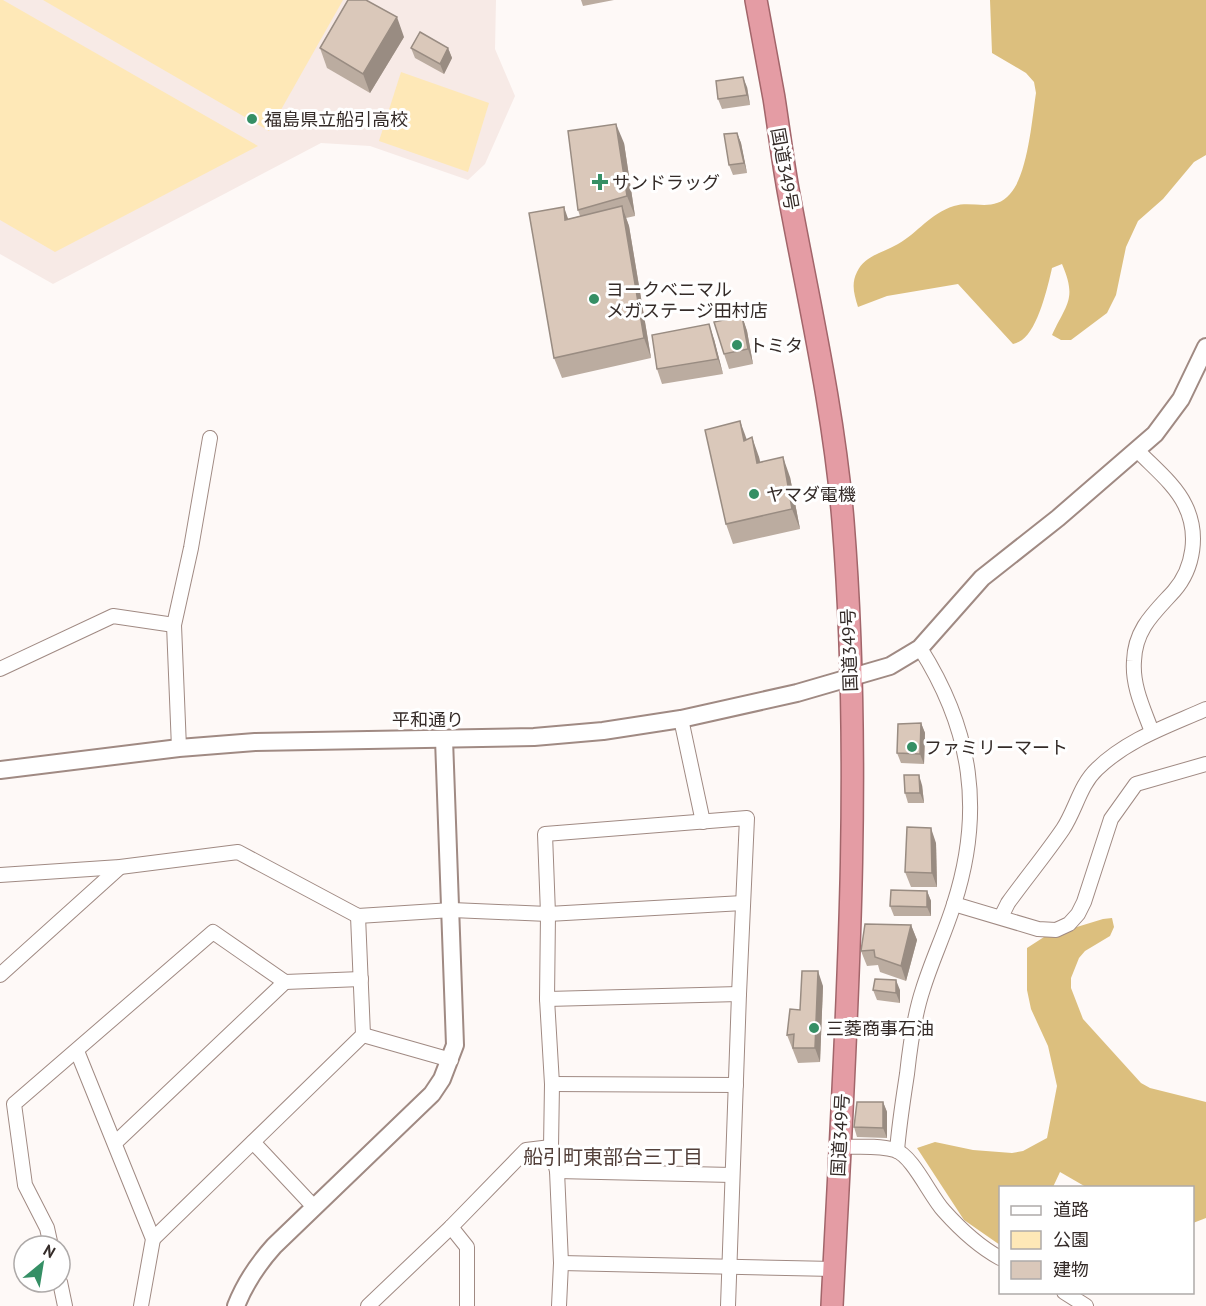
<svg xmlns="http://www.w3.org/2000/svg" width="1206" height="1306" font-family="'PT Sans','Noto Sans JP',sans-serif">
<rect width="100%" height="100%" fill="#fef9f7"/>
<path fill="#f7eae6" d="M0 0H496L495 49 515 96 485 164 468 180 370 146 321 143 53 284 0 254Z"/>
<g fill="#fee8b7">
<path d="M0 0H3L258 146 55 252 0 220Z"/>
<path d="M43 0H343L269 131Z"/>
<path d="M401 72 489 103 468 172 379 141Z"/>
</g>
<g fill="#dcbf7e">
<path d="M990 0H1206V155L1194 162 1163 199 1138 221 1126 247 1116 295 1107 313 1071 340H1061L1052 335C1067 303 1077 299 1062 264L1052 268C1048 286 1038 329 1022 340 1019 342 1016 343 1013 344L958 284 887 296 858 307C854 294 851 284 857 272 865 255 883 253 898 244 919 232 929 214 954 206 973 200 994 213 1010 194 1028 174 1032 119 1036 93L1034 82 1026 73 992 53Z"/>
<path d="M1112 918 1114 927 1110 936 1085 951 1079 958 1071 978V988L1083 1019 1141 1083 1150 1088 1206 1102V1218L1193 1223 1192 1188 1086 1187 1060 1172 1053 1187 1000 1188V1245L964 1220 917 1148 935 1142 973 1150 1012 1153 1023 1151 1047 1138 1057 1086 1048 1046 1031 1009 1027 990V948L1044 937 1103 919Z"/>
</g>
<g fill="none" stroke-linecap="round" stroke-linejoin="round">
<g stroke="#a08a83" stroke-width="16">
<g id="minor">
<path d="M1137 450C1152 466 1175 484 1185 505 1199 533 1194 568 1174 591 1154 613 1135 629 1134 661 1132 686 1144 710 1152 732"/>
<path d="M0 669 113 616 174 625"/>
<path d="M681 719 703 822"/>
<path d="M179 748 174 625 191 548 210 438"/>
<path d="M0 875 120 867 238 852 358 916 452 910 548 914 743 903"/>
<path d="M954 904 1038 929 1056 930 1069 924 1078 914 1084 902 1111 819 1136 784 1206 764"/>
<path d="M1001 917 1008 903C1026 878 1046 854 1063 829 1076 809 1080 785 1097 769 1128 739 1168 726 1206 709"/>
<path d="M0 975 120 867"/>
<path d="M547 999 739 994"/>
<path d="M363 1035 451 1060"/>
<path d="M77 1051 153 1239 141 1306"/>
<path d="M552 1084 736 1085"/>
<path d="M253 1142 314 1207"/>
<path d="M115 1143 285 982"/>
<path d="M839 1147C857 1147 878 1145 895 1150 913 1156 930 1196 944 1211 961 1230 978 1246 1000 1258"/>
<path d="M897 1151C899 1125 903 1100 907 1074 910 1046 914 1016 923 989 932 960 945 933 954 904 984 811 972 730 920 648"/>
<path d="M557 1171 732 1175"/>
<path d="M451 1227 467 1247V1306"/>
<path d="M153 1239 363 1035 358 916"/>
<path d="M51 1246 47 1228 25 1185 14 1104 213 932 285 982 361 979"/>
<path d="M561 1263 834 1269"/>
<path d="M60 1282 65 1306"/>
<path d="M1064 1292 1086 1306"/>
<path d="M368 1306 451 1227 526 1150 551 1147"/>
<path d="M559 1306 561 1263 557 1171 551 1147 552 1084 547 999 548 914 545 834 747 818 739 994 728 1306"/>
</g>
</g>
<g stroke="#a08a83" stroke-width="20">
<g id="tertiary">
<path d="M0 770 179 748 255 742 534 737 603 731 681 719 797 693 890 666 920 648 982 578 1058 518 1155 434 1181 399 1206 347"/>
<path d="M236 1306C245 1283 257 1265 274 1246L432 1094 442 1079 455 1045 444 739"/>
</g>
</g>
<g stroke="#a2656a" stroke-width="24">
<path id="trunk" d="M756 0C762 33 768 65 774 98 779 130 783 163 789 195 809 303 834 411 843 521 864 783 845 1044 832 1306"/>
</g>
<use href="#minor" stroke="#fff" stroke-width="14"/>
<use href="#tertiary" stroke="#fff" stroke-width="16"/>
<use href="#trunk" stroke="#e49ca4" stroke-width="21"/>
</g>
<g fill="#bbaca0">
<path d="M581 0H614L583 6Z"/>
<path d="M404 37 370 93 327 68 320 48Z"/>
<path d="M411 48H448L452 58 444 74 415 58Z"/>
<path d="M747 87 750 105 722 109 718 99Z"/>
<path d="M737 133 741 143 747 173 733 175 729 165Z"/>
<path d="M624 143 635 216 626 218 629 226 651 358 562 378 554 358 568 219 580 216 578 210Z"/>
<path d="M742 316 747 331 753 364 729 369 724 354Z"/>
<path d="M714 339 723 374 662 384 657 369Z"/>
<path d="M747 440 759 457 760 462 790 477 800 529 733 544 726 524Z"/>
<path d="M921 723 925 733 924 764 901 763 897 753Z"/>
<path d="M922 785 924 803H908L905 793Z"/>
<path d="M936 843 937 887H911L905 872Z"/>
<path d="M927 891 931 901V916H894L890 906Z"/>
<path d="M911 925 917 940 906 981 880 972 878 965 867 966 861 951Z"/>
<path d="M823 986 820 1062 798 1063 787 1035 800 1010Z"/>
<path d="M873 990H900V1003L877 1000Z"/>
<path d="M883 1102 887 1112V1138L857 1137 854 1127Z"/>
</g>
<g fill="#998c82">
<path d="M397 17 404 37 370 93 363 74Z"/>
<path d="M448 48 452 58 444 74 440 64Z"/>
<path d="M743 77 747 87 750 105 747 95Z"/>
<path d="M616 124 624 143 635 216 627 196Z"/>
<path d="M737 133 741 143 747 173 744 163Z"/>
<path d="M622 206 629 226 651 358 644 338Z"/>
<path d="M564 207 571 227 565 220Z"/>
<path d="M742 316 747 331 753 364 748 349Z"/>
<path d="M709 324 714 339 723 374 718 359Z"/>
<path d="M740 421 747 440 744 441Z"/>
<path d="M752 437 759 457 764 482 757 463Z"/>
<path d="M783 457 790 477 800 529 792 509Z"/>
<path d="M921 723 925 733 924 764 920 754Z"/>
<path d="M919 775 922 785 924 803 920 793Z"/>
<path d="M931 828 936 843 937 887 932 873Z"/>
<path d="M927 891 931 901V916L927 907Z"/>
<path d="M911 925 917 940 906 981 901 966Z"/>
<path d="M818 971 823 986 820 1062 815 1048Z"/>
<path d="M896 980 900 990V1003L896 993Z"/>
<path d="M883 1102 887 1112V1138L883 1128Z"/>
</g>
<g fill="#dac8ba" stroke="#998c82" stroke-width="1.5">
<path d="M348 0H366L397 17 363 74 320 48Z"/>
<path d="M420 32 448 48 440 64 411 48Z"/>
<path d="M743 77 747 95 718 99 716 81Z"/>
<path d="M616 124 627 196 578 210 568 131Z"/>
<path d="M737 133 744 163 729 165 724 134Z"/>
<path d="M622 206 644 338 554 358 529 213 564 207 565 220Z"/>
<path d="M742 316 748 349 724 354 714 322Z"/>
<path d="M709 324 718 359 657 369 652 335Z"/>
<path d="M740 421 744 441 752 437 757 463 783 457 792 509 726 524 705 430Z"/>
<path d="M921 723 920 754 897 753 898 724Z"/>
<path d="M904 775H919L920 793H905Z"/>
<path d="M907 827 931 828 932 873 905 872Z"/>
<path d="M891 890 927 891V907L890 906Z"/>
<path d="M865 924 911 925 901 966 875 957 874 950 861 951Z"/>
<path d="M802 971H818L815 1048H793L794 1034 787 1035 790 1009 800 1010Z"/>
<path d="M875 979 896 980V993L873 990Z"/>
<path d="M857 1102H883V1128L854 1127Z"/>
</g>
<g fill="#358f65" stroke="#fff" stroke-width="2">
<circle cx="252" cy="119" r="6"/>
<path d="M597 173h6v6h6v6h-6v6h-6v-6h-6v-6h6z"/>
<circle cx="594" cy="299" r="6"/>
<circle cx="737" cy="345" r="6"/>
<circle cx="754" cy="494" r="6"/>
<circle cx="912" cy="747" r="6"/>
<circle cx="814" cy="1028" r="6"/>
</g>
<g text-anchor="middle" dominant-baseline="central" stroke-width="6" stroke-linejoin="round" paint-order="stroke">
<g font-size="18" fill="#342b28" stroke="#fff" text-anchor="start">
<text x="264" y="119">福島県立船引高校</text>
<text x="612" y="182">サンドラッグ</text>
<text x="606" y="289">ヨークベニマル<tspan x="606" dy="21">メガステージ田村店</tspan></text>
<text x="749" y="345">トミタ</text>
<text x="766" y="494">ヤマダ電機</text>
<text x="924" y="747">ファミリーマート</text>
<text x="826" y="1028">三菱商事石油</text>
</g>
<g font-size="18" fill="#342b28" stroke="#fff">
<text transform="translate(785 169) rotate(80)">国道349号</text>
<text transform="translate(849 650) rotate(-92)">国道349号</text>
<text x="428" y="719">平和通り</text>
<text transform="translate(840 1135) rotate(-87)">国道349号</text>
</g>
<g font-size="20" fill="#523f39" stroke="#fff">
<text x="613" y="1157">船引町東部台三丁目</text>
</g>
</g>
<rect x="999" y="1186" width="195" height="108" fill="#ffffff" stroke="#aeaaa9" stroke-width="1.5"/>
<rect x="1011" y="1206" width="30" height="9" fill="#ffffff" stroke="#aeaaa9" stroke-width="1.5"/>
<text x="1053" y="1216" font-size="18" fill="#342b28">道路</text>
<rect x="1011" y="1231" width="30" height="18" fill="#fee8b7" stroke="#aeaaa9" stroke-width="1.5"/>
<text x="1053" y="1246" font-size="18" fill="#342b28">公園</text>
<rect x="1011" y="1261" width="30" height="18" fill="#dac8ba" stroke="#aeaaa9" stroke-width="1.5"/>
<text x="1053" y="1276" font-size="18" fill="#342b28">建物</text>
<g transform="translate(42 1264) rotate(30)"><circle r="28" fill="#ffffff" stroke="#aeaaa9" stroke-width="1.5"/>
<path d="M0-4.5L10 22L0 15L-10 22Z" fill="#358f65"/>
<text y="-9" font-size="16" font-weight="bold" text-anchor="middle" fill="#342b28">N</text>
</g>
</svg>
